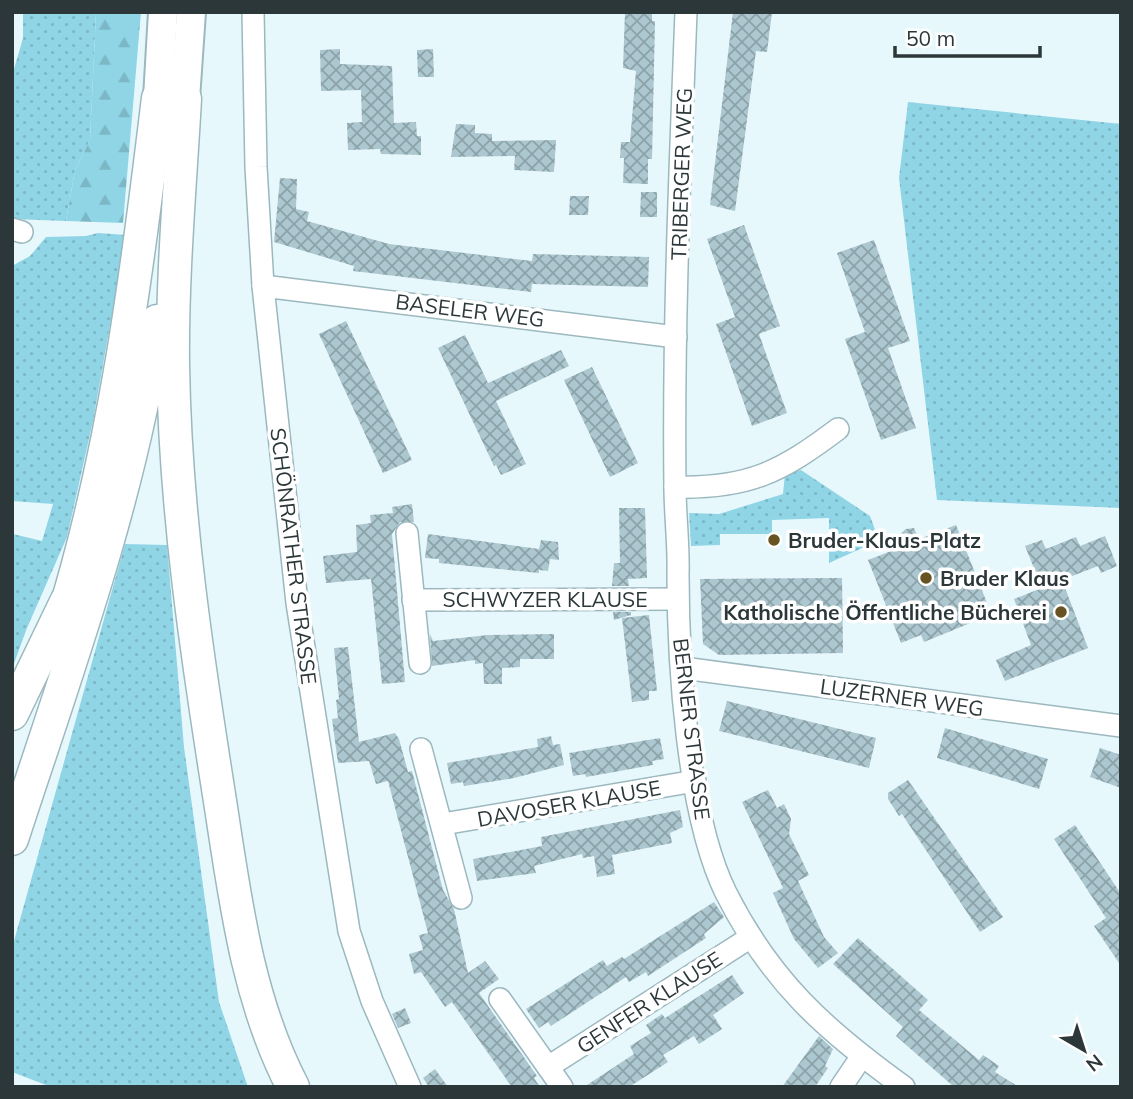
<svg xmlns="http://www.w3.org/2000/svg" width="1133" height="1099" font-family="Mulish,sans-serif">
<defs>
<pattern id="grass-dots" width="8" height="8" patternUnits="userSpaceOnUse" patternTransform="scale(1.75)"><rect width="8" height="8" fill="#8fd5e6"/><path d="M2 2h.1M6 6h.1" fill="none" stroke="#7cb7c6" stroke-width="1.8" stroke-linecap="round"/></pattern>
<pattern id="forest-firs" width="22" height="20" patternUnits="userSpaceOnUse" patternTransform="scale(1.75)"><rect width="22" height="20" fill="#8fd5e6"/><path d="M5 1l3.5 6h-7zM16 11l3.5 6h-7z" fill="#7cb7c6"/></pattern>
<pattern id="building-cross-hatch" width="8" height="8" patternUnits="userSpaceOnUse" patternTransform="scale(1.75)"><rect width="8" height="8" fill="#acc7cf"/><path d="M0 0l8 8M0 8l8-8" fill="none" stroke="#8ca2a9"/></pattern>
</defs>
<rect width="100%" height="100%" fill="#e7f8fd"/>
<g fill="url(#grass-dots)">
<path d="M23 12H96L90 140 75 170 66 221 12 219 14 69 23 38Z"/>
<path d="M908 102 1121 124V508L937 500 899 178Z"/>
<path d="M98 233 126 235 93 421 67 537 27 628 12 669 13 534 42 541 53 504 12 501V266L30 256 46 237 86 236Z"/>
<path d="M801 470 870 516 877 535 871 544 829 563V518L772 520V534H720V545L691 546 689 513 719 514 783 494 785 474Z"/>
<path d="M125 544 167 545 184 747 219 1002 248 1087H51L12 1072V948Z"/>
</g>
<path fill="url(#forest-firs)" d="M96 12H141L123 223 66 221 75 170 90 140Z"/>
<g fill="url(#building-cross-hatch)">
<path d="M625 12H652V21H655L652 159H648V184L623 183 624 158H620L621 142H630L636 71 623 68Z"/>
<path d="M733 12H772L767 52 756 51 735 211 710 205Z"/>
<path d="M340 49V64L392 66 394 123 416 122 417 136H421V155L381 154 380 149 348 150 347 123 362 122 361 90 321 91 320 50Z"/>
<path d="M433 49 434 77H418L417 50Z"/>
<path d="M456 124 475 125V133L492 134V141L556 140 554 172 514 170 515 156 451 157Z"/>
<path d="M280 178 297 179 296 209 309 212 307 221 389 244 532 261 533 254 649 257 648 287 532 284 531 292 353 271 354 266 274 242Z"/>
<path d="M641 192H657V217H640Z"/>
<path d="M570 196H589L588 215H569Z"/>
<path d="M744 225 780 326 759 334 787 413 752 426 716 324 735 317 707 239Z"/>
<path d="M874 240 910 341 888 348 916 428 881 440 845 339 865 332 837 253Z"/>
<path d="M346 321 412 460 383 473 319 334Z"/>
<path d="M465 335 488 383 561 350 569 366 496 401 526 464 501 475 496 465 494 466 438 348Z"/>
<path d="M592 367 638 463 610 477 564 380Z"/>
<path d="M412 504 414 522H400L392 534 405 682 382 684 371 579 326 583 323 556 357 552 356 525 371 523 370 515 393 513 392 507Z"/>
<path d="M619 508H645L647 578 628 579 629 586H612L614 563H620Z"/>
<path d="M956 525 989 608 970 616 973 622 924 642 921 635 901 643 868 560 904 546 900 534 906 529 914 528 919 539Z"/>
<path d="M428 534 539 549 541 540 558 542 559 560 550 559 548 571 539 570V573L439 563V559L425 558Z"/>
<path d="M1105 536 1117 566 1101 573 1098 566 1062 580 1088 648 1005 681 996 660 1031 645 1014 599 1042 588 1025 546 1042 540 1046 549 1076 537 1080 546Z"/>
<path d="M842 578 843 653 719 655 703 644 700 579Z"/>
<path d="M613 612H631V615L614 620Z"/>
<path d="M649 615 657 691H649V700L632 702 622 618Z"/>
<path d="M430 634 433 641 488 635 554 634V659H520V667L502 668V684H484L483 663 475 664V660L432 666Z"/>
<path d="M348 647 359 742 395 733 399 739 408 772 412 771 443 890 454 909 468 973 485 961 499 979 479 993 537 1076 534 1078 540 1087H512L452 1002 445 1007 421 972 414 974 409 954 423 950 419 935 428 933 388 781 376 784 369 761 338 763 332 719 338 718 336 700 339 699 334 648Z"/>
<path d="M727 701 876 738 869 768 719 731Z"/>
<path d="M945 728 1048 759 1039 789 937 758Z"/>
<path d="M551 736 553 745 560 744 564 765 514 778 464 786 463 782 451 784 447 763 538 747 537 739Z"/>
<path d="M660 738 664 759 652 761 653 765 586 777 585 774 573 776 569 753Z"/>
<path d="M1100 748 1121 755V788L1090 777Z"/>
<path d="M908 780 1003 917 980 932 902 814 899 816 888 799V793Z"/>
<path d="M768 790 777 808 784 804 791 819 789 834 809 875 798 881 824 937 838 953 818 968 794 939 773 893 783 888 742 802Z"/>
<path d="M680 810 683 827 670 833 672 843 612 855 615 874 597 877 594 856 583 858 582 854 534 866 536 873 477 881 473 859 542 846 541 837Z"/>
<path d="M1075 825 1121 894V966L1094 926 1106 918 1054 839Z"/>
<path d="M714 902 724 917 704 934 706 938 648 976 646 972 629 982 626 977 551 1026 548 1022 539 1028 526 1009 603 960 607 966 622 957 624 959Z"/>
<path d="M858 938 928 1000 919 1010 979 1060 983 1055 999 1066 995 1072 1019 1087H954L896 1036 903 1027 833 964Z"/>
<path d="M732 975 744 993 713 1015 722 1029 699 1044 694 1036 663 1055 668 1062 629 1087H584L634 1054 630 1046 651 1033 646 1025 662 1014 665 1018Z"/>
<path d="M405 1008 411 1023 398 1028 392 1014Z"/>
<path d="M819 1036 833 1049 825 1066 828 1068 815 1087H782Z"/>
<path d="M435 1069 448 1087H429L423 1078Z"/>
</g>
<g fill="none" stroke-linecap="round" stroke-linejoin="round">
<g stroke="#9cb8bf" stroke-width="24">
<g id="minor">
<path d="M253 12 256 167 263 286 297 603 349 931 372 1001 410 1087"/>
<path d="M686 12C680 170 673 329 675 487 675 516 679 545 678 574 678 662 687 814 726 893 771 982 825 1030 904 1087"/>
<path d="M12 229 22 232"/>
<path d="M263 286 676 337"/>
<path d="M675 487C748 489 781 472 838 429"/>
<path d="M407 533 420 663"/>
<path d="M413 600 677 599"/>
<path d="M683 668 1121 726"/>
<path d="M421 749 461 898"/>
<path d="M443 824 695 781"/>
<path d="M500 999 562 1087"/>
<path d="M548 1067 751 937"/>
<path d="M841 1087 862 1056"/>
</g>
</g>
<g stroke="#9cb8bf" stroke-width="32">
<g id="major">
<path d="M158 98 163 12"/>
<path d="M185 99 191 12"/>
</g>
</g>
<g stroke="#9cb8bf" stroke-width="35">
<g id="highway">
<path d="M185 99C180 187 172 277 173 364 175 511 197 656 220 801 235 898 247 999 293 1087"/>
<path d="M61 623C114 453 137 274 158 98"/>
<path d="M12 714 67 600"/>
<path d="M12 839C68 668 130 500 157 321"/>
</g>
</g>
<use href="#minor" stroke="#fff" stroke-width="21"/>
<use href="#major" stroke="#fff" stroke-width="28"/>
<use href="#highway" stroke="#fff" stroke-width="32"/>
</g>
<g fill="#685322" stroke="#fff" stroke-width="2.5">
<circle cx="774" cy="540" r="7"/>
<circle cx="926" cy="578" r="7"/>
<circle cx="1061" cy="612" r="7"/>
</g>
<g text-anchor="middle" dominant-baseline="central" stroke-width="7" stroke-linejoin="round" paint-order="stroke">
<g font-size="21" fill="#2c373a" stroke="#fff">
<text transform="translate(681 174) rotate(-88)">TRIBERGER WEG</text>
<text transform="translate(470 310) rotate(7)">BASELER WEG</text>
<text transform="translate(294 556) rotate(83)">SCHÖNRATHER STRASSE</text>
<text x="545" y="599">SCHWYZER KLAUSE</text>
<text transform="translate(902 697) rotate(8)">LUZERNER WEG</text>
<text transform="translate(692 729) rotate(83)">BERNER STRASSE</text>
<text transform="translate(569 803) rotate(-10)">DAVOSER KLAUSE</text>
<text transform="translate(649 1002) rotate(-33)">GENFER KLAUSE</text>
</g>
<g font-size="21" font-weight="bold" fill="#2c373a" stroke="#fff" text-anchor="start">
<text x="788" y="540">Bruder-Klaus-Platz</text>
<text x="940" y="578">Bruder Klaus</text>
<text x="1047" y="612" text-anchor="end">Katholische Öffentliche Bücherei</text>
</g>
</g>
<rect width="1133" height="1099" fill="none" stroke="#2c373a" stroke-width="28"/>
<g transform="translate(1084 1050) rotate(141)" stroke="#ffffff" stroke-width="5" paint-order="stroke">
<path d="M0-5L12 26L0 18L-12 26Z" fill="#2c373a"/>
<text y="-10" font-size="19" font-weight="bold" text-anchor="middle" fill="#2c373a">N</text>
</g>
<path d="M895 46v10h145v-10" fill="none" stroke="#2c373a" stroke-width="3.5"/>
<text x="906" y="46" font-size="21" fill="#2c373a" stroke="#ffffff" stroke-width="5" paint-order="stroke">50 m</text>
</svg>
